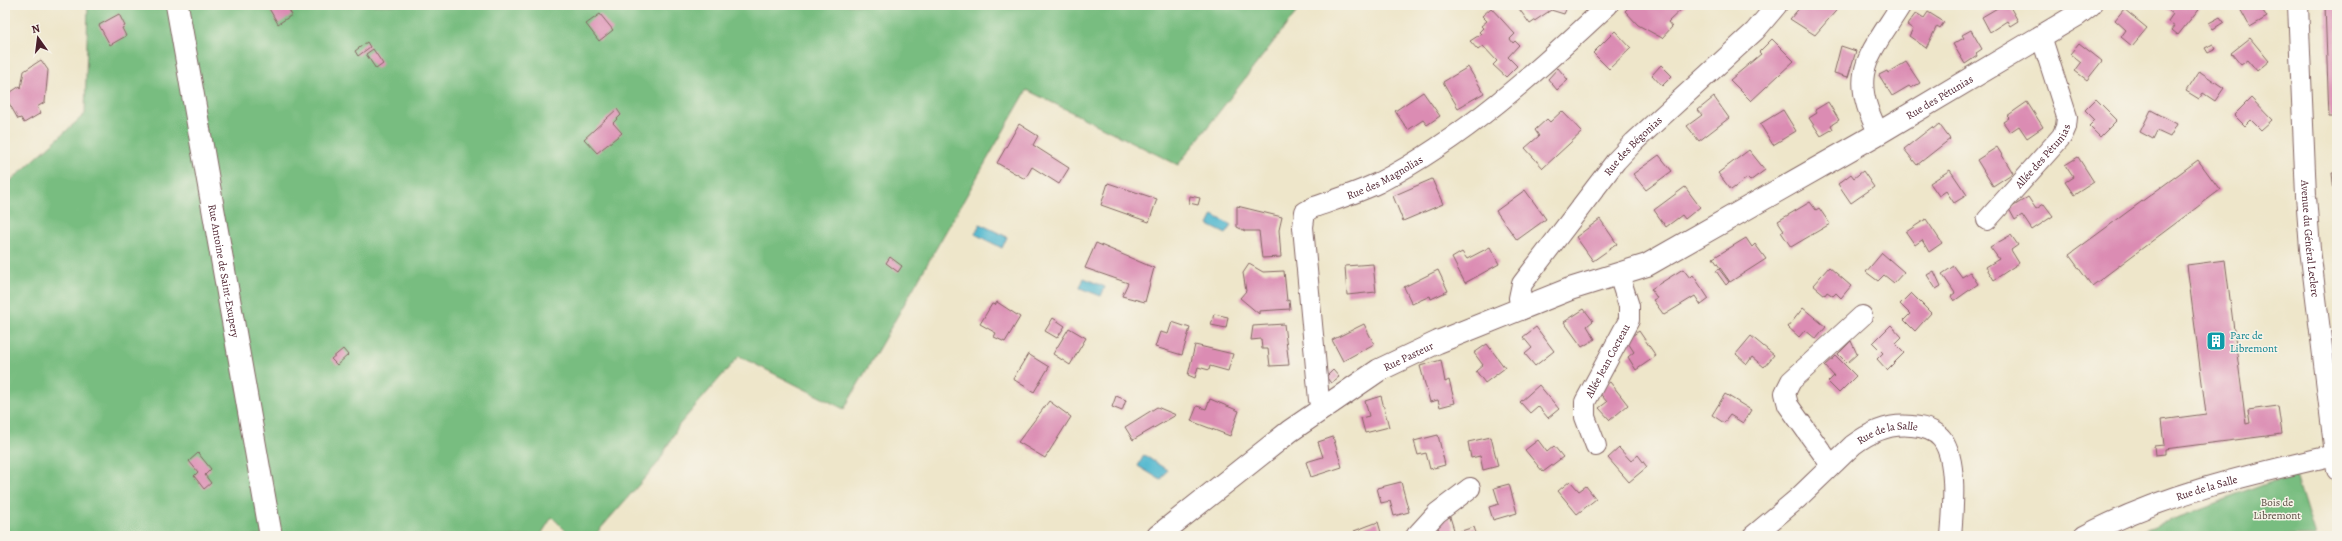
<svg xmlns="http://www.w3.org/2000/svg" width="2342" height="541" font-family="Alegreya,serif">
<rect width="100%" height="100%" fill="#f7f3e8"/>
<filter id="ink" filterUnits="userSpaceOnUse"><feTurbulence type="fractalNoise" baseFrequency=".025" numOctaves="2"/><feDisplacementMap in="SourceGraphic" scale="8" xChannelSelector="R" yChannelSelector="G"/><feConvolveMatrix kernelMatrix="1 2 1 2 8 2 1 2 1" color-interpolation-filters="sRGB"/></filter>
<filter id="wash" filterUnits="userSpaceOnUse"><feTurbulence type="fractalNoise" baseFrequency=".012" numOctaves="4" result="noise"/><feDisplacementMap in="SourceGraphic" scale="16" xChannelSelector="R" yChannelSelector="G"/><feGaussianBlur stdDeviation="0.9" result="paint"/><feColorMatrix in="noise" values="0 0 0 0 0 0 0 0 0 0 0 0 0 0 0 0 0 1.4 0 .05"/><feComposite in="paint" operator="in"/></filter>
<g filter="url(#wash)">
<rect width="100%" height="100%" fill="#eee6ca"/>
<g fill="#78bd80" stroke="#616e56">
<path d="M88 5H1302L1178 165 1027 90 844 409 739 356 679 425 658 463 594 536H571L552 517 540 536H5V186L85 114Z"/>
<path d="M2295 473 2315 536H2128Z"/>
</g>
<g fill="#51b8cf" stroke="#4e6c7d">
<path d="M1213 215 1231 225 1226 234 1208 225Z"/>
<path d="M980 224 1007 237 1002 248 975 234Z"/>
<path d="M1084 278 1105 287 1101 296 1080 288Z"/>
<path d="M1144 455 1167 470 1161 480 1138 466Z"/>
</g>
<g id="blocks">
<g fill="#db8cb3">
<path d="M267 5H286L292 15 278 24Z"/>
<path d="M1568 5 1564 14 1551 10 1530 24 1517 6Z"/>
<path d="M1631 5H1686L1668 22 1672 27 1662 38 1638 25 1625 11Z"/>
<path d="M1802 5H1841L1815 35 1790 19Z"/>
<path d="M1998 5H2009L2018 21 2010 26 2007 21 1990 32 1982 17 1999 7Z"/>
<path d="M2162 5H2202L2178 35 2172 30 2175 26 2168 21 2173 14Z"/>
<path d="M2238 5H2259L2267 17 2250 27Z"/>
<path d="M2325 5H2337V117H2329Z"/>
<path d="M1491 8 1515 34 1510 39 1513 43 1515 41 1519 45 1508 57 1517 66 1506 77 1493 65 1497 61 1483 46 1478 50 1470 41 1481 34 1479 32 1483 28 1481 26 1487 21 1482 16Z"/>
<path d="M2124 9 2147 28 2132 46 2121 37 2126 30 2115 20Z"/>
<path d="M1928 12 1944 22 1940 28 1937 26 1926 48 1909 36 1913 29 1907 25 1916 13 1924 18Z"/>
<path d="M119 14 125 26 122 28 126 36 110 45 99 25Z"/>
<path d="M600 14 613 30 599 41 586 24Z"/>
<path d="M2220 17 2224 22 2213 29 2209 23Z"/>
<path d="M1971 30 1982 49 1976 53 1977 56 1965 64 1953 44 1964 38 1962 35Z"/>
<path d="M1615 31 1631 48 1609 69 1593 53Z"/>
<path d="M2250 38 2269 61 2257 71 2248 60 2241 65 2231 53Z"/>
<path d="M1772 39 1794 61 1751 101 1730 80 1761 54 1759 52Z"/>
<path d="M367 42 370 47 358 56 355 51Z"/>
<path d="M2079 43 2102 61 2087 80 2075 71 2081 63 2070 54Z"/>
<path d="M2213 44 2216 49 2208 53 2205 48Z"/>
<path d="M1841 46 1856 51 1848 77 1834 73Z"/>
<path d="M373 49 383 64 376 69 366 54Z"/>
<path d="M41 60 48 70 45 102 37 107 41 113 24 123 21 118 18 119 5 96 20 86 21 88 24 71Z"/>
<path d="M1906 62 1920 83 1911 88 1909 86 1892 96 1879 75 1887 71 1888 73Z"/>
<path d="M1661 65 1672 76 1662 86 1652 75Z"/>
<path d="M1468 67 1484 93 1458 108 1443 82Z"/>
<path d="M1558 68 1568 80 1557 90 1548 79Z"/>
<path d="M2199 71 2224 88 2215 101 2203 93 2199 99 2186 91Z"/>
<path d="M1423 92 1440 116 1427 125 1423 120 1408 130 1395 111Z"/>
<path d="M1714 97 1729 118 1699 141 1687 126 1702 115 1698 110Z"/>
<path d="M2251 98 2272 120 2261 130 2251 120 2245 126 2234 115Z"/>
<path d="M2096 99 2117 120 2100 137 2089 126 2095 120 2085 110Z"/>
<path d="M1828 102 1839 120 1831 125 1833 129 1821 136 1809 118 1817 113 1815 110Z"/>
<path d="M2027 102 2043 127 2027 138 2019 126 2010 132 2003 122 2009 118 2007 116Z"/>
<path d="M617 109 621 115 613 123 622 133 597 153 584 139Z"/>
<path d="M1783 110 1796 131 1773 145 1760 124Z"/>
<path d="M2151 110 2177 124 2170 137 2157 131 2153 139 2140 132Z"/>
<path d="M1562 111 1582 132 1543 168 1525 148 1539 136 1535 130 1547 119 1550 122Z"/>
<path d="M1019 124 1038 136 1033 145 1069 168 1059 184 1032 167 1025 179 997 163Z"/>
<path d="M1939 124 1950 139 1917 165 1904 149 1932 127 1933 129Z"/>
<path d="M1997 147 2013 173 1993 186 1977 160Z"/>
<path d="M1749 150 1765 170 1750 181 1747 178 1731 190 1718 173Z"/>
<path d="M1659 155 1672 171 1646 190 1633 174Z"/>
<path d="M2078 157 2094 182 2074 195 2065 182 2073 177 2065 165Z"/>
<path d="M2198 160 2220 190 2092 286 2069 255Z"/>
<path d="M1950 170 1967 195 1954 203 1946 191 1939 196 1930 183Z"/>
<path d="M1863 171 1874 187 1851 203 1838 184 1851 174 1854 178Z"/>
<path d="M2332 173H2337V211H2336Z"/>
<path d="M1432 179 1443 204 1403 221 1393 196Z"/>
<path d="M1108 183 1157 199 1149 222 1101 205Z"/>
<path d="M1685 187 1700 207 1685 219 1682 215 1666 227 1654 210Z"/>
<path d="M1525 190 1546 219 1517 240 1496 211Z"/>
<path d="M1190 196 1200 198 1198 205 1189 203Z"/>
<path d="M2028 197 2036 209 2044 204 2053 216 2032 230 2022 215 2015 220 2009 209Z"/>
<path d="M1810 202 1816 210 1819 208 1830 224 1791 247 1781 232 1784 230 1778 221Z"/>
<path d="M1237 206 1282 217 1279 230 1281 257 1262 258 1259 231H1245L1237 227Z"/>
<path d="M1600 219 1617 244 1593 261 1576 237Z"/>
<path d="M1926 219 1942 243 1929 252 1922 240 1915 245 1906 232Z"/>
<path d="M2011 235 2018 245 2011 250 2019 263 1994 280 1986 267 1999 259 1990 247Z"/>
<path d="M1746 238 1752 247 1755 244 1766 259 1730 282 1713 258Z"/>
<path d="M1096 243 1154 268 1145 302 1122 296 1128 283 1085 268Z"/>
<path d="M1490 247 1499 264 1465 283 1452 258 1462 252 1467 259Z"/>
<path d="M1882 253 1904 272 1894 283 1884 275 1878 281 1866 272Z"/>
<path d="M890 257 902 266 898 272 886 263Z"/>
<path d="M2225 260 2246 424 2250 423 2248 410 2278 406 2282 434 2165 449V454L2155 455 2154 446 2164 445 2161 420 2206 414 2187 265Z"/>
<path d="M1249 264 1263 272 1284 271 1287 301 1289 300 1290 309 1259 311V314L1240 298 1246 291 1243 273Z"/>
<path d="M1373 264 1376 292 1347 295 1345 266Z"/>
<path d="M1954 266 1962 277 1970 272 1978 284 1954 301 1951 296 1955 293 1942 274Z"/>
<path d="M1829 267 1851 286 1841 298 1836 293 1833 296 1827 292 1825 295 1813 285Z"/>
<path d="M1683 269 1690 278 1693 275 1709 299 1701 305 1695 296 1664 315 1653 300 1657 298 1651 289Z"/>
<path d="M1719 269 1729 282 1726 285 1716 271Z"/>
<path d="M1438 270 1448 291 1431 299 1430 296 1412 304 1404 287Z"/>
<path d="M1934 271 1941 286 1936 289 1927 275Z"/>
<path d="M1911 293 1931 313 1915 331 1904 320 1910 314 1900 304Z"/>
<path d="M997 302 1020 317 1005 342 994 337 996 333 980 324 992 304 995 305Z"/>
<path d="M1803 308 1826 327 1816 339 1805 330 1799 337 1788 327Z"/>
<path d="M1584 309 1593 321 1587 326 1595 339 1582 347 1564 322Z"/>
<path d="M1214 314 1228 317 1226 328 1211 325Z"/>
<path d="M1053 318 1065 326 1057 338 1045 331Z"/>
<path d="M1172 322 1190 328 1182 355 1155 347 1160 332 1168 334Z"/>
<path d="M1284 324 1289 365 1270 366 1268 349H1262L1261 339 1251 340 1253 326Z"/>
<path d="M1364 324 1374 344 1343 361 1332 340Z"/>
<path d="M1891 325 1902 337 1895 344 1904 353 1887 370 1877 359 1883 353 1873 343Z"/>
<path d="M1536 327 1554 351 1535 366 1525 354 1532 348 1523 337Z"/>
<path d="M1069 328 1086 338 1070 365 1053 354Z"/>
<path d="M1639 331 1656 356 1636 370 1628 357 1634 352 1626 340Z"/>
<path d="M1751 336 1774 355 1764 367 1752 357 1747 364 1736 354Z"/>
<path d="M1851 341 1857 354 1847 363 1838 354Z"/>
<path d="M1487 344 1505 368 1485 383 1476 371 1483 365 1474 353Z"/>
<path d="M1195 345 1233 354 1228 371 1210 366 1209 370 1198 367 1195 378 1188 375Z"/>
<path d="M343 349 348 355 337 365 331 359Z"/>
<path d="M1028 354 1049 367 1034 392 1013 379Z"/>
<path d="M1836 356 1856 376 1839 393 1828 382 1834 376 1825 366Z"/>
<path d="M1441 360 1445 382 1449 380 1455 403 1440 407 1438 400 1430 402 1420 366Z"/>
<path d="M1333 370 1339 377 1331 383 1326 377Z"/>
<path d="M1610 382 1628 405 1610 420 1599 408 1607 402 1598 391Z"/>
<path d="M1539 385 1559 409 1548 418 1538 406 1530 413 1520 402Z"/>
<path d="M1725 394 1751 410 1743 423 1730 415 1724 423 1712 415Z"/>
<path d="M1116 396 1126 400 1122 411 1112 407Z"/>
<path d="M1381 396 1389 427 1365 433 1361 418 1369 416 1365 401Z"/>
<path d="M1210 399 1239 411 1230 436 1191 421 1197 406 1206 409Z"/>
<path d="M1049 401 1071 417 1045 458 1018 442Z"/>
<path d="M1157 407 1176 415 1133 440 1125 427Z"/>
<path d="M1438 435 1445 465 1430 469 1426 453 1418 455 1414 441Z"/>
<path d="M1333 437 1342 467 1311 477 1306 462 1323 457 1318 442Z"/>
<path d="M1491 437 1498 466 1483 470 1480 456 1471 458 1468 442Z"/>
<path d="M1538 440 1547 452 1554 446 1563 457 1543 472 1525 450Z"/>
<path d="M1619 448 1631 461 1638 455 1647 467 1629 482 1608 458Z"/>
<path d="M198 453 211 469 205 475 211 483 204 489 194 476 198 472 189 461Z"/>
<path d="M1570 481 1579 491 1586 486 1596 499 1577 514 1558 491Z"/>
<path d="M1401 482 1409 512 1394 516 1390 501 1381 503 1377 488Z"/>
<path d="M1509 484 1517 513 1493 520 1489 507 1499 504 1494 488Z"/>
<path d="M1450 517 1455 533 1474 527 1477 536H1441L1436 522Z"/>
<path d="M1378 522 1382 536H1356L1354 531Z"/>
</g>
</g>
</g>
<g filter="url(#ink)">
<use href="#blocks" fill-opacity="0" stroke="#836563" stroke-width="1"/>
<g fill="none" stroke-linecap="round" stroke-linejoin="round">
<g stroke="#836563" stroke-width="22">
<g id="minor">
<path id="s1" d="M2298 5 2306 196 2310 249 2337 470"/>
<path d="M1879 133C1846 74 1870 55 1901 5"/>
<path id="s2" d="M1987 220 2062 136 2066 127 2067 117 2041 36"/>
<path id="s3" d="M1522 309 1519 298 1522 284 1616 161 1634 142 1755 31 1777 5"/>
<path id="s4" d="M1323 407 1319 400 1303 227 1305 212 1312 208C1334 200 1357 193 1378 183 1463 139 1538 71 1608 5"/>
<path id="s5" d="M1596 446 1585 417V402L1629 320V306L1619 275"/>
<path d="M1831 465 1788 405 1785 393 1791 381 1862 316"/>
<path d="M1416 536 1437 513 1470 488"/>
<path id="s6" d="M1753 536 1797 499 1853 445C1870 432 1890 423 1912 426 1924 427 1935 430 1942 439 1958 460 1953 511 1951 536"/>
<path id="s7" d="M2084 536C2163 494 2248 475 2335 455"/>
</g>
</g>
<g stroke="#836563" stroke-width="24">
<g id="tertiary">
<path id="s8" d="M1158 536 1290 431 1379 370 1438 342 1570 289 1647 265 1879 133 2077 15 2090 5"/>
</g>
</g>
<g stroke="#836563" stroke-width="24">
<g id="secondary">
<path id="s9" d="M177 5 271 536"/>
</g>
</g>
<use href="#minor" stroke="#fff" stroke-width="20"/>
<use href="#tertiary" stroke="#fff" stroke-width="22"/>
<use href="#secondary" stroke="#fff" stroke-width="22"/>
</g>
</g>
<defs>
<g id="building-square" transform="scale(1)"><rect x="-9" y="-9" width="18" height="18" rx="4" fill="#0f9aa8" stroke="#f7f3e8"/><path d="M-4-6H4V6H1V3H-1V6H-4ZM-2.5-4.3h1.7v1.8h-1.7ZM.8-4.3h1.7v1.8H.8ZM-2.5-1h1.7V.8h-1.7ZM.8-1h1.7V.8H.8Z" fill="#fff"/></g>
</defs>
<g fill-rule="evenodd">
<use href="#building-square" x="2216" y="341"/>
</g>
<g text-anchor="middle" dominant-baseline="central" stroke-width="3" stroke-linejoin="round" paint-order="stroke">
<g font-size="11" fill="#4a1f2b" stroke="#f7f3e8">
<text stroke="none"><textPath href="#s8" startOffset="902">Rue des Pétunias</textPath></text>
<text stroke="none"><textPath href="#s3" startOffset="203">Rue des Bégonias</textPath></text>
<text stroke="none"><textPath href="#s2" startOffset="85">Allée des Pétunias</textPath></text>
<text stroke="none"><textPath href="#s4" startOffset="284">Rue des Magnolias</textPath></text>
<text stroke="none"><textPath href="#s1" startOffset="234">Avenue du Général Leclerc</textPath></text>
<text stroke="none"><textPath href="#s9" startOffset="270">Rue Antoine de Saint-Exupery</textPath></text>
<text stroke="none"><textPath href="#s8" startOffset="309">Rue Pasteur</textPath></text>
<text stroke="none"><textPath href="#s5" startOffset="93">Allée Jean Cocteau</textPath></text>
<text stroke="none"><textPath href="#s6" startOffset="173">Rue de la Salle</textPath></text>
<text stroke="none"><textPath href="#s7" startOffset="132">Rue de la Salle</textPath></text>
</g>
<g font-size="11" fill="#0d838f" stroke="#f7f3e8" text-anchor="start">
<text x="2230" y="335">Parc de<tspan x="2230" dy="13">Libremont</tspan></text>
</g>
<g font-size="11" fill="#5d4f46" stroke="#f7f3e8">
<text x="2277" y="502">Bois de<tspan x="2277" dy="13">Libremont</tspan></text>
</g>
</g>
<rect width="2342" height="541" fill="none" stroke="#f7f3e8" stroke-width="20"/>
<g transform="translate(38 38) rotate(346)" stroke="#f7f3e8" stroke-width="3" paint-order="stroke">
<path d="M0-3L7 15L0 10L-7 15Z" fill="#4a1f2b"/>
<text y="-6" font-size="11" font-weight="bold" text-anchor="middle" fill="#4a1f2b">N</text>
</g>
</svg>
